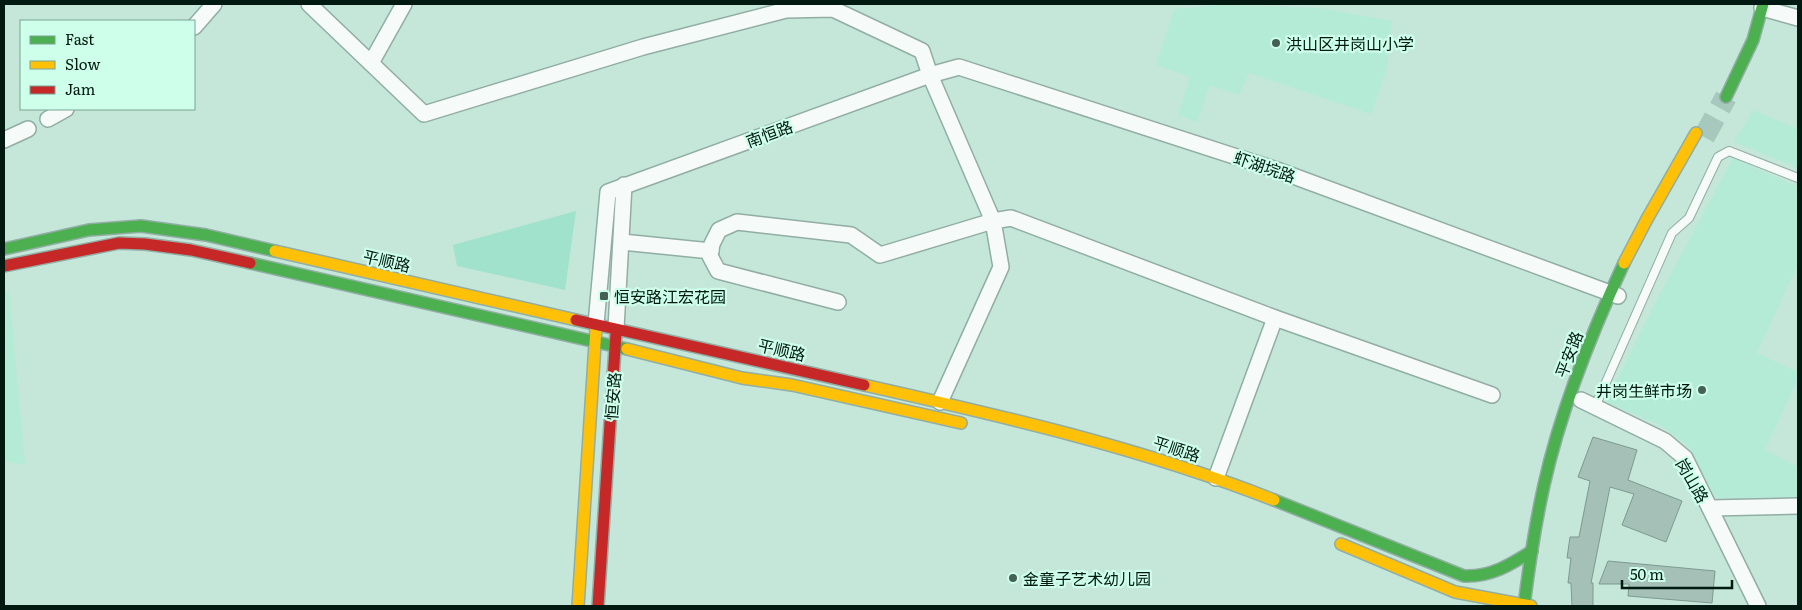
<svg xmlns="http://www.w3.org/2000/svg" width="1802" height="610" font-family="Literata,'Noto Sans SC',serif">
<rect width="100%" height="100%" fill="#c4e7da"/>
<g fill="#b4ebd6">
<path d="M1221 5 1320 8 1392 21 1387 68 1371 114 1249 73 1239 95 1210 85 1197 122 1178 115 1190 77 1156 65 1174 9Z"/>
<path d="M1753 110 1798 129V168L1734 142Z"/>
<path d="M1733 158 1798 187V264L1757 353 1798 372V378L1765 450 1798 467V497L1716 498 1688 446 1662 426 1606 402 1656 301Z"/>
<path d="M9 291 25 464 4 462V292Z"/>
</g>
<path fill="#a0e2cb" d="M576 211 565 290 457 266 453 245Z"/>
<g fill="#a5c0b6" stroke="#7e9990">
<path d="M1593 437 1637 450 1628 480 1682 501 1666 542 1622 525 1634 494 1610 487 1591 583H1593V606H1572L1571 583H1568L1571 558H1567L1570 537H1579L1590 481 1578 477Z"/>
<path d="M1608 561 1715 571 1712 603 1628 596 1629 584H1599Z"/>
</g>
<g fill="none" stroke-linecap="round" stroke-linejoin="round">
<path stroke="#a7c8bc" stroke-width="22" stroke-dasharray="22 11" stroke-linecap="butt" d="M1704 137 1726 97"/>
<g stroke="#92ada4" stroke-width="10">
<path id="lane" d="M1595 407 1672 233 1689 218 1718 157 1729 151 1798 178"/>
</g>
<g stroke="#92ada4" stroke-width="18">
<g id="street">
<path d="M309 4 424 114 643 47 786 10 833 9 922 51 930 75 959 67 1277 170 1618 296"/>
<path d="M1762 8 1798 18"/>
<path d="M194 27 214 4"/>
<path d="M371 63 404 4"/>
<path d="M48 119 66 109"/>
<path d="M4 140 28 129"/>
<path d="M622 242 711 251"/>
<path d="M838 302 718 271 710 256 712 244 719 230 737 222 851 235 880 255 993 221 1011 218 1275 318 1492 395"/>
<path d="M596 324 608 192 930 75 993 221 1001 267 940 402"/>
<path d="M616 328 624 185"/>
<path d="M1581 400 1665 441 1685 458 1758 606"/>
<path d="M1216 478 1275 318"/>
<path d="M1710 508 1798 506"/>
</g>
</g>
<g stroke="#92ada4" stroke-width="14">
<g id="fast">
<path d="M1726 97 1753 40 1763 4"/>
<path d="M4 249 89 230 141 226 206 235 275 251"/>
<path d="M250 263 627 349"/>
<path d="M1274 500 1464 576C1491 577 1510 565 1532 551"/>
<path d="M1524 606C1529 566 1535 525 1544 485 1561 408 1591 334 1624 263"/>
</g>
</g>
<g stroke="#92ada4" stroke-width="14">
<g id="slow">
<path d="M275 251 576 320"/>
<path d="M1624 263 1647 219 1696 133"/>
<path d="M627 349 742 378 792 385 961 423"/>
<path d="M864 385C1002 416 1142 448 1274 500"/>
<path d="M1341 544 1455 592 1531 606"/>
<path d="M578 606 596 328"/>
</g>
</g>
<g stroke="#92ada4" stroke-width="14">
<g id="jam">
<path d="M4 266 119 243 145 244 191 250 250 263"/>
<path d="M576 320 864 385"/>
<path d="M598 606 616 333"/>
</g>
</g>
<use href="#lane" stroke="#f6fbf9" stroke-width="8"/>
<use href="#street" stroke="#f6fbf9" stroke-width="15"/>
<use href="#fast" stroke="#4caf50" stroke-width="11"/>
<use href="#slow" stroke="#ffc107" stroke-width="11"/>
<use href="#jam" stroke="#c62828" stroke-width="11"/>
</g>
<g fill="#456157" stroke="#cdffeb" stroke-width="2">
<circle cx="1276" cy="43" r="5"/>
<rect x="599" y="291" width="10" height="10" rx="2.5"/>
<circle cx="1702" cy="390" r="5"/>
<circle cx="1013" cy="578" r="5"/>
</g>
<g text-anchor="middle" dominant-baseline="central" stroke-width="4.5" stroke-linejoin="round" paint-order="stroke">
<g font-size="16" fill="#011911" stroke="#cdffeb" text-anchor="start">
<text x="1286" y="43">洪山区井岗山小学</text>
<text x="614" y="296">恒安路江宏花园</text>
<text x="1692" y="390" text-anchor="end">井岗生鲜市场</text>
<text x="1023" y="578">金童子艺术幼儿园</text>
</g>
<g font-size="16" fill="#011911" stroke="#cdffeb">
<text transform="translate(769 133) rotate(-20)">南恒路</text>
<text transform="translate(1265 166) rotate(19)">虾湖垸路</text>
<text transform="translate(387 260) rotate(13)">平顺路</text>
<text transform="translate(782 349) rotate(13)">平顺路</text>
<text transform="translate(1568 354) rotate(-69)">平安路</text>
<text transform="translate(612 396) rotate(-86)">恒安路</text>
<text transform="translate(1177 448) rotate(18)">平顺路</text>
<text transform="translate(1693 480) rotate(60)">岗山路</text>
</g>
</g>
<rect width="1802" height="610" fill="none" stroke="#011911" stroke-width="10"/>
<rect x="20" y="20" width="175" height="90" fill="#cdffeb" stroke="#7ba394"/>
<rect x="30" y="36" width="25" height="8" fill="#4caf50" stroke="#7ba394"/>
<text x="65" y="45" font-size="15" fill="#011911">Fast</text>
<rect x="30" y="61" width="25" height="8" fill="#ffc107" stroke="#7ba394"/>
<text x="65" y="70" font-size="15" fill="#011911">Slow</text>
<rect x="30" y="86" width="25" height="8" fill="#c62828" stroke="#7ba394"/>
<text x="65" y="95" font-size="15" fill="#011911">Jam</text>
<path d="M1622 580v8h110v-8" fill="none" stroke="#011911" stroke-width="2.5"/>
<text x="1630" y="580" font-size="15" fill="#011911" stroke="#cdffeb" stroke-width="4" paint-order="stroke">50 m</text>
</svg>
